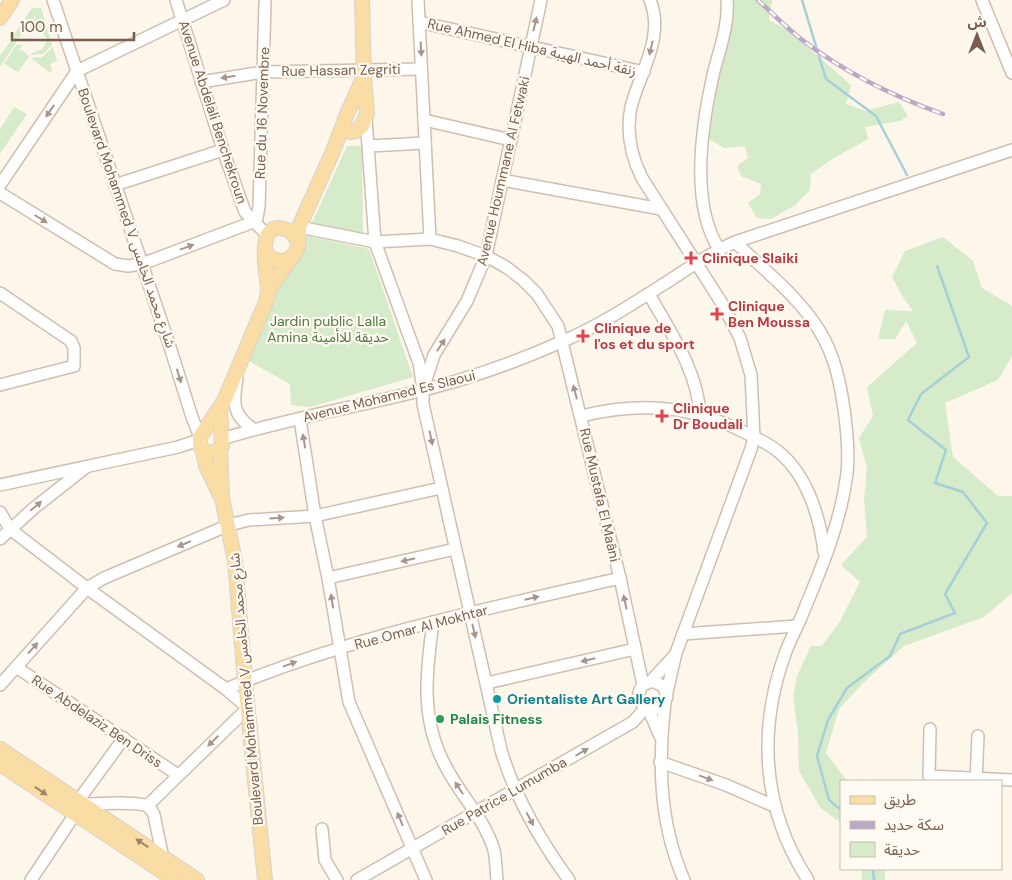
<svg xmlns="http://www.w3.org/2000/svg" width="1012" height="880" font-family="'DM Sans','Noto Sans Arabic',sans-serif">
<rect width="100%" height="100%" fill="#fdf6eb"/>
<g fill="#d6ebc9">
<path d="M729 0H772L769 20 788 30 851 85 846 104 865 111 899 102 908 116 900 121 865 127 868 139 832 159 811 174 810 190 795 205 771 219 757 218 748 203 760 194 761 184 741 176 737 166 748 158 745 146 724 148 708 138 719 78Z"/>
<path d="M32 8H41L52 45 43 54 31 55 32 53 43 49 47 39 40 28 30 27 36 17 35 16 19 38 15 35 18 39 0 67V55L15 36H13Z"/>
<path d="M17 44 22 45 19 53 22 50 28 55 29 57 18 72 4 64Z"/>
<path d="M53 47 57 61 50 64 52 70 50 73 31 58 42 57Z"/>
<path d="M14 107 27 114 0 154V129Z"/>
<path d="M347 146H362L363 234 311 225Z"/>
<path d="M307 236 369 249 413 377 311 407 291 405 290 384 249 361 266 304Z"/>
<path d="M943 237 973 261 982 288 1012 306V356L998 380 945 403 953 457 998 496H1012V593L984 617 904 646 864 682 839 709 826 753 847 781H841V823L820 807 799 771 798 733 793 697 797 676 811 646H822L839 623 860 582 841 565 867 537 864 499 867 468 859 438 873 416 867 387 917 343 906 321 895 339H878L885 310 913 311 903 297 892 277 905 251Z"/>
<rect x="862" y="869" width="23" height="11"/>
</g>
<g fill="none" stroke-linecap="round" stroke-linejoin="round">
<g stroke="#a5d0d9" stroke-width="2.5">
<path d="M802 0 826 79 876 116 907 175"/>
<path d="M841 810 829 800 817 756 828 720 847 688 890 656 900 634 955 613 945 594 987 523 963 492 935 483 946 450 908 420 921 394 969 357 937 266"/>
<path d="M873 869 874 880"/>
</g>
<g stroke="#d0bfb0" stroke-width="14">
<g id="minor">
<path d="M53 0 170 347 192 417 200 437"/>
<path d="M176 0 223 150 245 212 267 235"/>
<path d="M418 0 430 239"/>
<path d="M650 0C665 37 640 72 631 107 626 132 631 156 642 178L723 305 740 338 751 375 754 437 751 449 676 653 667 692"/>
<path d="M982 0 1012 73"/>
<path d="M419 22 644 72"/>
<path d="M77 71 224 0"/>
<path d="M201 82 263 72 421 69"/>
<path d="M366 118 375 242 419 363 423 390V404L501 750C515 798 540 840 569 880"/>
<path d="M424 120 511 140"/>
<path d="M369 146 425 143"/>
<path d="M502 180 661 209"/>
<path d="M0 185 77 71"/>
<path d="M115 185 223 150"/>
<path d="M0 193 115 264 128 266 142 264 253 222 257 218 259 207 265 3"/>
<path d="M299 227 375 242 430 239 458 246 486 256 506 267 523 280 537 294 558 326 562 342 620 578 643 685C627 705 661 721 667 696L663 686 653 681 643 685"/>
<path d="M735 242C764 270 798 296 819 330 834 354 840 381 844 409 847 431 850 458 846 480 839 529 818 576 800 620 795 631 790 641 786 651 757 730 762 809 808 880"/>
<path d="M719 249C689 202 702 123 714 71 720 48 729 24 727 0"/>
<path d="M0 293 71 341 74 348V366L0 385"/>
<path d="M649 294C670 332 697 369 700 414"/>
<path d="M237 379C233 402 232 415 253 429"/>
<path d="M424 386 434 355 467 301 486 256 541 0"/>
<path d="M581 416C640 402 689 405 744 432 756 438 770 444 780 453 808 477 820 518 824 552"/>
<path d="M300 419 315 516 328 578 349 702 426 880"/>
<path d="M222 439C283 420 345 409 407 394 459 382 512 364 561 342 597 327 631 305 664 284 687 269 710 253 735 242L1012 150"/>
<path d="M0 485 178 447 199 440"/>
<path d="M0 512 10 529 87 588 226 689 248 708 147 806"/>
<path d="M0 539 34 508 85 468"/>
<path d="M328 578 455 549"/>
<path d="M433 622C426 673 420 720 446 767 461 796 484 818 494 850 496 860 496 870 497 880"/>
<path d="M683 634 797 626"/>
<path d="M16 667 178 775"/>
<path d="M650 682 675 655"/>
<path d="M487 683 635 649"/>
<path d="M0 685 87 588 104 578 229 525 249 520 315 516 441 488"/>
<path d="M226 689C352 636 487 609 620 578"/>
<path d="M665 702C658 764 659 822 684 880"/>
<path d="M648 708 660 736"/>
<path d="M930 729 929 776 1012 780"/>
<path d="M660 762 726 785 774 806"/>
<path d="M976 781 978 736"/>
<path d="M78 801 124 738"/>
<path d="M82 804C95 804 138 801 147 806 151 808 152 811 154 815L163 858"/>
<path d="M322 829 325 860 337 880"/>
<path d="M31 880 75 814"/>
<path d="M357 880 633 722 646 707"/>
</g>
</g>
<g stroke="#d9d2cd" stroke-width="16">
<g id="major">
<path d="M0 18 12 0"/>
<path d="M351 132 356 131 362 126 367 113 364 76 362 0"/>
<path d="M265 250 269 257 281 262 289 259 295 254 298 246 299 227 333 151 347 114 364 76"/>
<path d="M268 291 292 257"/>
<path d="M220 409 222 446 216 452 207 453 200 446V437L224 401 265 304C267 299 268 294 268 288 267 274 254 217 287 230 293 232 295 236 297 241"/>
<path d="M220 449 222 498 235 561 245 681 265 880"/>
<path d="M203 451 206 466 220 495"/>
<path d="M0 749 197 880"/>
<path d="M0 764 175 880"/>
</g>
</g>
<use href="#minor" stroke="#fff" stroke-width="11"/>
<use href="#major" stroke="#fadda5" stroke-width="14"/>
<g stroke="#baa8c8" stroke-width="4.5">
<path id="rail" d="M758 0C772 13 786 27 801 39 844 72 892 96 943 114"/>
</g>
<use href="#rail" stroke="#fffaf2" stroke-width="2.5" stroke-dasharray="8" stroke-linecap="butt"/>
</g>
<defs><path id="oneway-solid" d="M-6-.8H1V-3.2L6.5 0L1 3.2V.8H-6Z" transform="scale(1.25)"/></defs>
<g fill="#a8968b">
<use href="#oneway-solid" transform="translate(535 24) rotate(-77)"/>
<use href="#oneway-solid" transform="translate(651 48) rotate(103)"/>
<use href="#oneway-solid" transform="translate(421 49) rotate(87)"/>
<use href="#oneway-solid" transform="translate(228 77) rotate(171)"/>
<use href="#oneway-solid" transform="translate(50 111) rotate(124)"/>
<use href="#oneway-solid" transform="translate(41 219) rotate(32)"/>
<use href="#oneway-solid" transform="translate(187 247) rotate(-20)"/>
<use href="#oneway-solid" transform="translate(441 345) rotate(-57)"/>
<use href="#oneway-solid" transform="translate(179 376) rotate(73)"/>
<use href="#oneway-solid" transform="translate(575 392) rotate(-105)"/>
<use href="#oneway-solid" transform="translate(431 438) rotate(78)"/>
<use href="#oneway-solid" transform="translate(304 441) rotate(-99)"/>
<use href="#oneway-solid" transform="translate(36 506) rotate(-40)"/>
<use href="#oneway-solid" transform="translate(277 518) rotate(-4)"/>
<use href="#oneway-solid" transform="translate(184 544) rotate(157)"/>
<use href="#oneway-solid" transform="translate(408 560) rotate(167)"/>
<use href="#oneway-solid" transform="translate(532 598) rotate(-13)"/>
<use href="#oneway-solid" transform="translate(332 601) rotate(-99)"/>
<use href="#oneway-solid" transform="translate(625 602) rotate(-102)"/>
<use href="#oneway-solid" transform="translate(474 631) rotate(77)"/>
<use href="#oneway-solid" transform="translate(33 648) rotate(-48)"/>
<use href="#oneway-solid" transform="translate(588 660) rotate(167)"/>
<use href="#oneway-solid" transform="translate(290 664) rotate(-20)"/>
<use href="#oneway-solid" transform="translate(213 741) rotate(136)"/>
<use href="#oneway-solid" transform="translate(582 752) rotate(-30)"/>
<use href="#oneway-solid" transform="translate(706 778) rotate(20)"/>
<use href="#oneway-solid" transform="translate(459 788) rotate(-124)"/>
<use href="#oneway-solid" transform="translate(400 819) rotate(-112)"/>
<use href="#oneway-solid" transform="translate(530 819) rotate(62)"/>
</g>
<g fill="#a08467">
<use href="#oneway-solid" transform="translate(41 791) rotate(34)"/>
<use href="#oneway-solid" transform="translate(142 843) rotate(-146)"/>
</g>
<g fill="#e0444e" stroke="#fffaf2" stroke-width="2">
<path d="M688.5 250.5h5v5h5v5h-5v5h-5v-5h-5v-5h5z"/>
<path d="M714.5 306.5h5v5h5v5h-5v5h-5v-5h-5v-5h5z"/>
<path d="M580.5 328.5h5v5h5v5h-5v5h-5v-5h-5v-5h5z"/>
<path d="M659.5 408.5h5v5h5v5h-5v5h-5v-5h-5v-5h5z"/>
</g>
<circle fill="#0f9aa8" stroke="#fffaf2" stroke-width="2" cx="497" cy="699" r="5"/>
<circle fill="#2e9e5b" stroke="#fffaf2" stroke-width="2" cx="440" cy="719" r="5"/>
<g text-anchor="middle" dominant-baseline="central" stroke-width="4.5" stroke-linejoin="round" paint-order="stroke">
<g font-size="14" fill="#795e4d" stroke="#fffaf2">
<text transform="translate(532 47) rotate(13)">Rue Ahmed El Hiba زنقة أحمد الهيبة</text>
<text transform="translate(341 70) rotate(-1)">Rue Hassan Zegriti</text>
<text transform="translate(213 112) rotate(72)">Avenue Abdelali Benchekroun</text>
<text transform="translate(262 113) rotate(-88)">Rue du 16 Novembre</text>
<text transform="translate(503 171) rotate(-77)">Avenue Hoummane Al Fetwaki</text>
<text transform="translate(127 218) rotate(71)">Boulevard Mohammed V شارع محمد الخامس</text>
<text transform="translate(389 396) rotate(-14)">Avenue Mohamed Es Slaoui</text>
<text transform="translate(600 495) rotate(77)">Rue Mustafa El Maâni</text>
<text transform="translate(421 627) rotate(-15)">Rue Omar Al Mokhtar</text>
<text transform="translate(246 689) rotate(-95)">Boulevard Mohammed V شارع محمد الخامس</text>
<text transform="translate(97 721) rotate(34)">Rue Abdelaziz Ben Driss</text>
<text transform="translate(504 796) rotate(-30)">Rue Patrice Lumumba</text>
</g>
<g font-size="14" font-weight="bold" fill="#be3a42" stroke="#fffaf2" text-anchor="start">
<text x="702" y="258">Clinique Slaiki</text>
<text x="728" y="306">Clinique<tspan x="728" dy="16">Ben Moussa</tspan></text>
<text x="594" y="328">Clinique de<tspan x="594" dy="16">l'os et du sport</tspan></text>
<text x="673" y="408">Clinique<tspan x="673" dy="16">Dr Boudali</tspan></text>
</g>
<g font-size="14" fill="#517941" stroke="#fffaf2">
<text x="328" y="321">Jardin public Lalla<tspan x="328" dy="16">Amina حديقة للاأمينة</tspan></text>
</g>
<g font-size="14" font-weight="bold" fill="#0d838f" stroke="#fffaf2" text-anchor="start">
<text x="507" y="699">Orientaliste Art Gallery</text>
</g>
<g font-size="14" font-weight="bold" fill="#27864d" stroke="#fffaf2" text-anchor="start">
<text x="450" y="719">Palais Fitness</text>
</g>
</g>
<rect x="840" y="780" width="162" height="90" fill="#fffaf2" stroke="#c9bcb0"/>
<rect x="850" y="796" width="25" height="8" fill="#fadda5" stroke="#c9bcb0"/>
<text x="884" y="805" font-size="15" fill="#795e4d">طريق</text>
<rect x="850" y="821" width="25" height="8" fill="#baa8c8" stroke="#c9bcb0"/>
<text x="884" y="830" font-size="15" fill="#795e4d">سكة حديد</text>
<rect x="850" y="842" width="25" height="15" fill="#d6ebc9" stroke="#c9bcb0"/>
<text x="884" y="855" font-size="15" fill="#795e4d">حديقة</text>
<g transform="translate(977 35)" stroke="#fffaf2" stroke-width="4" paint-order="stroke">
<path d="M0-4L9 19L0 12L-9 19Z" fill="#795e4d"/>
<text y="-8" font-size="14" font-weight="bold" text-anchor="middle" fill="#795e4d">ش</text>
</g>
<path d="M12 32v8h122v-8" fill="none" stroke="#795e4d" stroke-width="2.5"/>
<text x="20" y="32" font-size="15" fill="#795e4d" stroke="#fffaf2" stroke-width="4" paint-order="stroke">100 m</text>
</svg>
